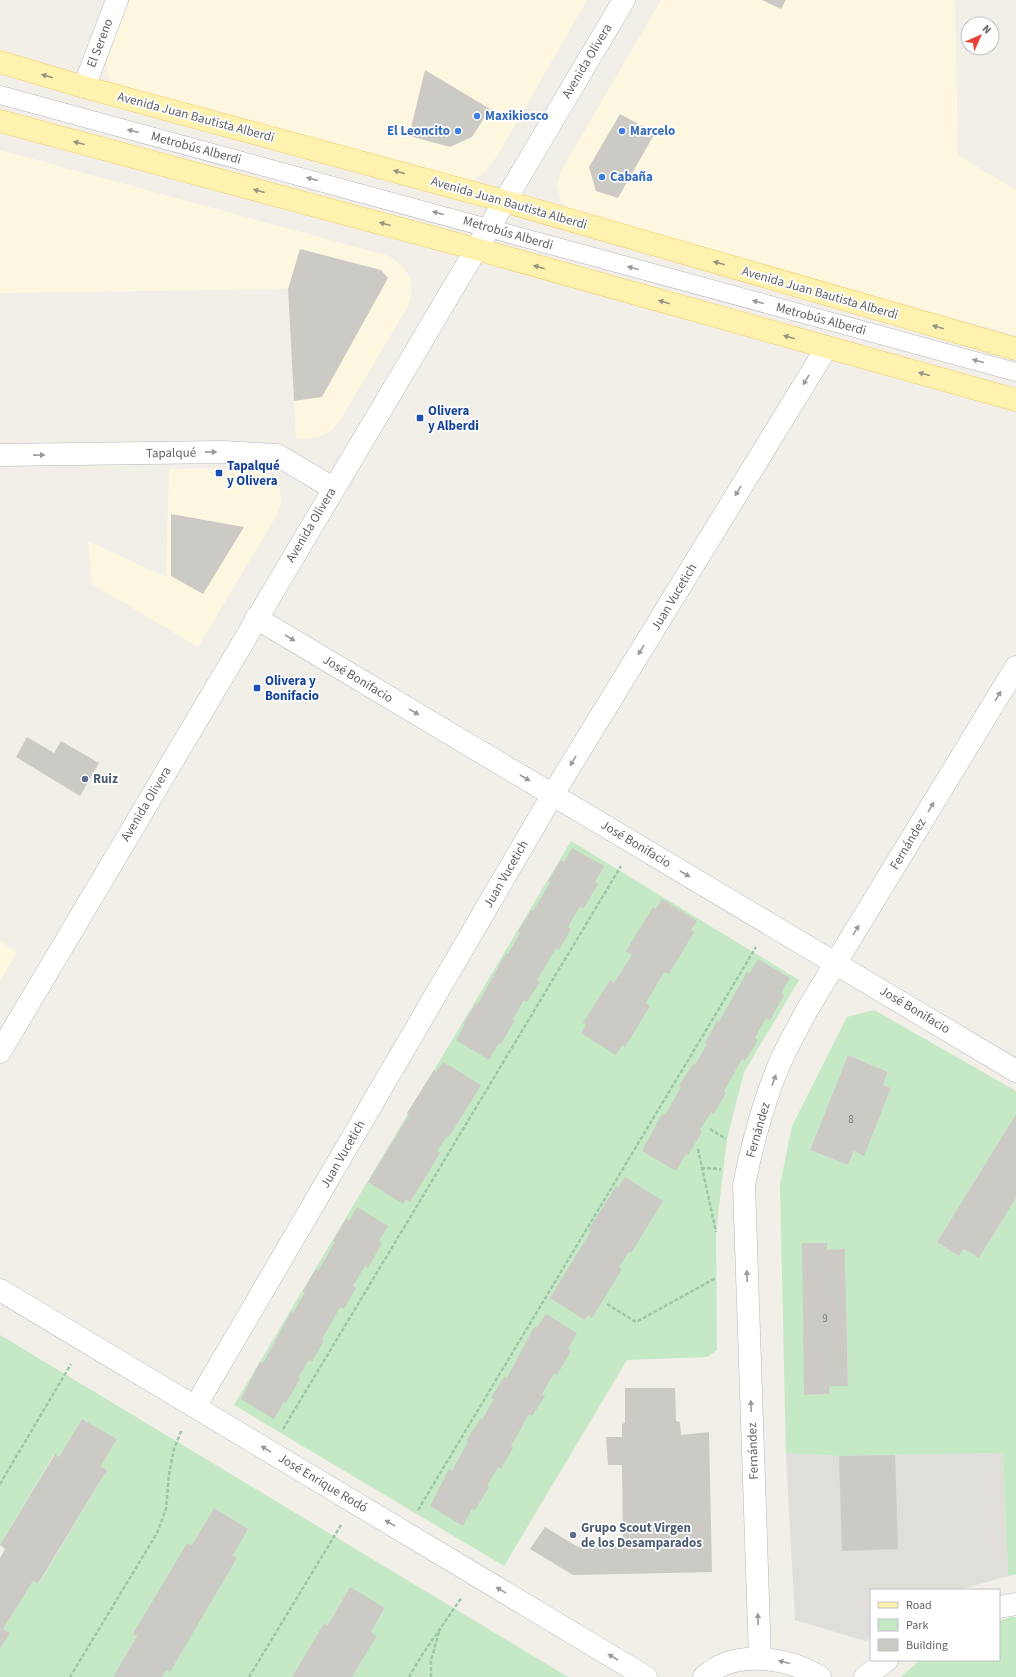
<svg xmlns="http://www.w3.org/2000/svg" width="1016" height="1677" font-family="'Source Sans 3',sans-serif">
<rect width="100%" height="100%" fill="#f1efe8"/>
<g fill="#fef7e0">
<path d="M130 0H587L497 156 486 171 471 181 456 183 126 92 110 81 106 63Z"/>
<path d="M661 0H955L958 155 1016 190V335L591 221 574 214 561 202 557 185 561 171Z"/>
<path d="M0 150 389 256 401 265 410 277 412 292 408 306 342 417 332 430 319 437 305 439H296L288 289 0 293Z"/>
<path d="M248 468 264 472 278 483 282 501 275 518 198 647 92 584 88 541 166 577 169 469Z"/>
<path d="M0 941 17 952 0 981Z"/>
</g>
<path fill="#e0deda" d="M786 1453 839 1456 1003 1453 1008 1576 959 1590H871V1638L865 1641 795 1620Z"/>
<g fill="#c5e8c5" fill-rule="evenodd">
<path d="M571 841 799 980 744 1072 727 1139 716 1232 717 1350 707 1357 627 1360 504 1566 234 1405Z"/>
<path d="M874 1010 1016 1091V1114L937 1242 959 1256 964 1249 979 1258 1016 1198V1574L1008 1576 1003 1453 839 1456 786 1453 780 1185 792 1126 847 1017ZM848 1055 888 1072 883 1085 891 1088 864 1155 854 1151 848 1165 810 1150ZM827 1243V1250H845L848 1386H830L829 1394 805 1395Z"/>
<path d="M0 1335 568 1677H352L377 1636 371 1632 385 1609 350 1587 328 1625 324 1623 292 1677H162L166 1670 170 1671 237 1558 233 1555 247 1529 214 1508 192 1545 187 1543 134 1633 137 1636 113 1677H0V1649L10 1633 3 1629 33 1581 39 1584 107 1470 101 1466 117 1439 82 1419 59 1457 54 1454 0 1545Z"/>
<path d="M1011 1617H1016V1677H901L920 1660H999V1621Z"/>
</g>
<g fill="#cccac5">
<path d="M762 0H786L781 9Z"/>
<path d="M425 70 490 109 472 137 450 147 409 136Z"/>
<path d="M620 114 655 133 618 198 596 191 589 167Z"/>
<path d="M300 249 381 270 388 278 322 397 294 401 288 289Z"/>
<path d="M171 514 244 527 203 594 171 576Z"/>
<path d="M27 737 54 753 61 741 99 763 80 796 16 757Z"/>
<path d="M572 848 604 866 595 882 598 884 583 909 580 906 568 927 571 929 559 950 556 948 537 980 540 982 527 1002 524 1000 513 1019 515 1020 501 1044 499 1043 489 1060 456 1040 465 1024 464 1023 476 1003 478 1004 506 953 508 954 520 933 518 932 531 910 533 911 550 883 548 881 561 860 564 862Z"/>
<path d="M662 899 697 921 691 930 694 932 669 974 664 972 646 1003 650 1006 625 1047 622 1045 616 1055 581 1033 586 1025 583 1023 610 980 614 983 632 955 626 951 653 907 656 909Z"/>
<path d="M758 959 790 978 781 993 784 995 770 1020 766 1018 755 1038 758 1040 745 1061 742 1059 724 1091 726 1093 714 1114 711 1112 700 1130 702 1132 688 1155 686 1154 676 1171 642 1151 662 1114 665 1115 681 1087 679 1086 693 1064 695 1065 707 1044 705 1043 717 1021 719 1022 747 972 750 973Z"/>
<path d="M848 1055 888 1072 883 1085 891 1088 864 1156 854 1151 848 1165 810 1150Z"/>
<path d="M443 1062 481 1085 449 1137 447 1136 437 1151 440 1153 410 1202 406 1199 403 1204 368 1182 409 1115 407 1113 434 1070 436 1072Z"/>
<path d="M1016 1114V1198L979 1258 964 1249 959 1256 937 1242Z"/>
<path d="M625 1177 663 1201 631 1253 629 1252 619 1267 622 1269 592 1318 588 1315 585 1320 550 1298 591 1231 589 1229 616 1186 618 1188Z"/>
<path d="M357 1207 388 1226 379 1241 382 1243 368 1268 365 1266 353 1286 356 1288 344 1309 340 1307 322 1339 324 1340 312 1362 309 1360 298 1378 300 1379 286 1403 284 1402 274 1419 241 1399 260 1362 263 1363 291 1312 293 1313 305 1292 303 1291 316 1269 318 1271 335 1242 333 1241 346 1219 349 1221Z"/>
<path d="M802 1243H827V1250L845 1249 848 1386H830L829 1394 804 1395Z"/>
<path d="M546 1314 577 1333 568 1349 571 1351 557 1375 554 1373 542 1394 545 1396 532 1416 529 1414 511 1446 513 1448 501 1469 498 1467 487 1486 489 1487 475 1510 472 1509 463 1526 430 1506 449 1469 452 1471 468 1442 466 1441 480 1419 482 1420 494 1399 491 1398 504 1377 507 1378 534 1327 537 1328Z"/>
<path d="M625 1388H675L676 1421 680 1422 681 1435 709 1432 712 1572 573 1575 530 1549 545 1527 578 1547 623 1545 622 1465H608L606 1437H622V1424L625 1423Z"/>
<path d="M82 1419 117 1439 101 1466 107 1470 38 1584 33 1581 3 1629 10 1633 0 1649V1558L5 1549 0 1545 55 1454 59 1457Z"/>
<path d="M895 1455 898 1549 842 1551 839 1456Z"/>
<path d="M214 1508 248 1529 233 1555 237 1558 170 1672 166 1670 162 1677H113L137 1636 133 1634 187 1543 192 1545Z"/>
<path d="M350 1587 385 1608 371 1632 377 1636 352 1677H292L324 1623 328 1625Z"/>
</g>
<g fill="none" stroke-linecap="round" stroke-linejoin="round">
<g stroke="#b5b8bc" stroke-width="19">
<path id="service" d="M0 95 1016 372"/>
</g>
<g stroke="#b5b8bc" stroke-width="23">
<g id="minor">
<path d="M84 87 117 0"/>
<path d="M0 455 222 452 277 455 333 488"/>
<path d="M256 618 1016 1071"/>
<path d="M0 1290 646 1677"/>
<path d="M195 1407 553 794 827 347"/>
<path d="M999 1607 1016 1604"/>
<path d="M760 1658 744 1185C753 1141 764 1097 783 1056 790 1041 799 1025 807 1010L1016 667"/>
<path d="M704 1677C734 1649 787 1657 820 1677"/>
<path d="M865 1677 887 1660"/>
</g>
</g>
<g stroke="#b6babf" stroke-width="23">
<path id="secondary" d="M0 1052 624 0"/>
</g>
<g stroke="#f2c960" stroke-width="23">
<g id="primary">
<path d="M0 62 84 87 504 201 1016 349"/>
<path d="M0 121 476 249 1016 400"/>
</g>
</g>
<g stroke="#9cc7a9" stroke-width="2.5" stroke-dasharray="4 2" stroke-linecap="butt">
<path d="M710 1129 726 1139"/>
<path d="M698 1149 716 1232"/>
<path d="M701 1168 721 1169"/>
<path d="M607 1304 636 1322 716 1278"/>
<path d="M283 1429 621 866"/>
<path d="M0 1484 71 1364"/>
<path d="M418 1510 756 947"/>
<path d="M70 1677 157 1533 166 1509 169 1474 174 1449 182 1429"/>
<path d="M249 1677 341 1525"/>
<path d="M409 1677 422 1655 462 1597"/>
<path d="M431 1677V1660L440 1629"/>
</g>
<use href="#service" stroke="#fff" stroke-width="18"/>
<use href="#minor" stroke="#fff" stroke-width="22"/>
<use href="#secondary" stroke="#fff" stroke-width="22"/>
<use href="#primary" stroke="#fff2af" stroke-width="22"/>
</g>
<defs><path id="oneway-solid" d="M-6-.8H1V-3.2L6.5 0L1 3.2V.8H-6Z"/></defs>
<g fill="#979581">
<use href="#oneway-solid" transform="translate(47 76) rotate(-164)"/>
<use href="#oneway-solid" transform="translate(79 143) rotate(-165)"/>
<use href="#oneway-solid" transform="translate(399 172) rotate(-165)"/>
<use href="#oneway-solid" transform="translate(259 191) rotate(-165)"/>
<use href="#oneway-solid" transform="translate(385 224) rotate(-165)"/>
<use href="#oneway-solid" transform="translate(719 263) rotate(-164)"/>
<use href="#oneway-solid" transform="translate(539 267) rotate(-164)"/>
<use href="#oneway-solid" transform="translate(664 302) rotate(-164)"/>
<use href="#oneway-solid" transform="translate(938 327) rotate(-164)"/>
<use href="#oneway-solid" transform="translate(789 337) rotate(-164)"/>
<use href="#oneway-solid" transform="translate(924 374) rotate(-165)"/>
</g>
<g fill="#979a9d">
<use href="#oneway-solid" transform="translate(133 131) rotate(-165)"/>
<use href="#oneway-solid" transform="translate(312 179) rotate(-165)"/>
<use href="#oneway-solid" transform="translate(438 213) rotate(-165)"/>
<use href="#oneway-solid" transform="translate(633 268) rotate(-165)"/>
<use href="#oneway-solid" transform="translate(758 302) rotate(-165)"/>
<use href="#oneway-solid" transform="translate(978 361) rotate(-165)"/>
<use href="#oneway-solid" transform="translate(806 380) rotate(121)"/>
<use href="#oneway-solid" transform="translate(211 452) rotate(-1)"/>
<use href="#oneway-solid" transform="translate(39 455) rotate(-1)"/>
<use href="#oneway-solid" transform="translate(738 491) rotate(121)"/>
<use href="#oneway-solid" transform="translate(290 638) rotate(31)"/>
<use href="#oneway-solid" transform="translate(641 650) rotate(121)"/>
<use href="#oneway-solid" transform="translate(998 696) rotate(-59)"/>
<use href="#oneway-solid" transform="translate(414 712) rotate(31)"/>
<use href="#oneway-solid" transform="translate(573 761) rotate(121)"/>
<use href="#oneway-solid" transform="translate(525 778) rotate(31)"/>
<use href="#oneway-solid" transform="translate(931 807) rotate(-59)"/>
<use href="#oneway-solid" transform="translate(685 874) rotate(31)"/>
<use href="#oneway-solid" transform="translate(856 930) rotate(-59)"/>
<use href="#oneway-solid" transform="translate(774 1080) rotate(-70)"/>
<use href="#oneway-solid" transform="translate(747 1276) rotate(-92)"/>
<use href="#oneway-solid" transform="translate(751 1406) rotate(-92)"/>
<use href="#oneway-solid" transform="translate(266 1449) rotate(-149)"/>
<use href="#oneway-solid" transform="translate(390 1523) rotate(-149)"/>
<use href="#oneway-solid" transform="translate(501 1590) rotate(-149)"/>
<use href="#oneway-solid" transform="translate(758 1619) rotate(-92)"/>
<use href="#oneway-solid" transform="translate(613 1657) rotate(-149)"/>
<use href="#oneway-solid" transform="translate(784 1662) rotate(-166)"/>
</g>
<g fill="#3f7fe0" stroke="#fff" stroke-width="1.5">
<circle cx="477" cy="116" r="4"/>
<circle cx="458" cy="131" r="4"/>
<circle cx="622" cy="131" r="4"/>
<circle cx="602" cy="177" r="4"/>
</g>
<g fill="#1a4fb4" stroke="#fff" stroke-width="1.5">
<rect x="416" y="414" width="8" height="8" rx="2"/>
<rect x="215" y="469" width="8" height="8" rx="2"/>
<rect x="253" y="684" width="8" height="8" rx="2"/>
</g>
<g fill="#5c6f8a" stroke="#fff" stroke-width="1.5">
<circle cx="85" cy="779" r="4"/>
<circle cx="573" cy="1535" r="4"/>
</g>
<g text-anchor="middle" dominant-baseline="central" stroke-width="3.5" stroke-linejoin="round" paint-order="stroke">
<g font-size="11" fill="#7a7d7f">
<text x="851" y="1119">8</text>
<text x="825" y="1318">9</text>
</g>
<g font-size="13" fill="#5f6368" stroke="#fff">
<text transform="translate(100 43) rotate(-69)">El Sereno</text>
<text transform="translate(587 61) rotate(-59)">Avenida Olivera</text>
<text transform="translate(196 117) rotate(15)">Avenida Juan Bautista Alberdi</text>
<text transform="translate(196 148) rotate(15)">Metrobús Alberdi</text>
<text transform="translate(509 203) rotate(16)">Avenida Juan Bautista Alberdi</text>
<text transform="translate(508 233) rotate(16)">Metrobús Alberdi</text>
<text transform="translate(820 293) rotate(16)">Avenida Juan Bautista Alberdi</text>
<text transform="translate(821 319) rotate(15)">Metrobús Alberdi</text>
<text transform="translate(171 453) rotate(-1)">Tapalqué</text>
<text transform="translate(311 525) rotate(-59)">Avenida Olivera</text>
<text transform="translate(674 597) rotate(-59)">Juan Vucetich</text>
<text transform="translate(358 679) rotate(31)">José Bonifacio</text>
<text transform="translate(146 804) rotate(-59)">Avenida Olivera</text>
<text transform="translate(636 844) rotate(31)">José Bonifacio</text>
<text transform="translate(908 844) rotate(-59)">Fernández</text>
<text transform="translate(506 874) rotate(-60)">Juan Vucetich</text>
<text transform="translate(915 1010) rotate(31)">José Bonifacio</text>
<text transform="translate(758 1130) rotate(-74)">Fernández</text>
<text transform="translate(343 1154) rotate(-60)">Juan Vucetich</text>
<text transform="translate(753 1451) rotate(-92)">Fernández</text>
<text transform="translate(323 1483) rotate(31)">José Enrique Rodó</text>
</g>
<g font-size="13" font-weight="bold" fill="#366cbe" stroke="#fff" text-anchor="start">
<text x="485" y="116">Maxikiosco</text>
<text x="450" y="131" text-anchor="end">El Leoncito</text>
<text x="630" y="131">Marcelo</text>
<text x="610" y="177">Cabaña</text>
</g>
<g font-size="13" font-weight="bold" fill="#164399" stroke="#fff" text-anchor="start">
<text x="428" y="411">Olivera<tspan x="428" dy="15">y Alberdi</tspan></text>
<text x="227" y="466">Tapalqué<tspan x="227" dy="15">y Olivera</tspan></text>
<text x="265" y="681">Olivera y<tspan x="265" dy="15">Bonifacio</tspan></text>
</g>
<g font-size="13" font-weight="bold" fill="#4e5e75" stroke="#fff" text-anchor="start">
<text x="93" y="779">Ruiz</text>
<text x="581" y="1528">Grupo Scout Virgen<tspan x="581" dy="15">de los Desamparados</tspan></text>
</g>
</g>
<rect x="870" y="1589" width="130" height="72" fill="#ffffff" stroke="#bfc1c3"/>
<rect x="878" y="1602" width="20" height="6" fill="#fff2af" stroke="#bfc1c3"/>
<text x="906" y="1609" font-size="12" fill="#5f6368">Road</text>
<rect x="878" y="1619" width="20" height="12" fill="#c5e8c5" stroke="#bfc1c3"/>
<text x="906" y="1629" font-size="12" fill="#5f6368">Park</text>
<rect x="878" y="1639" width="20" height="12" fill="#cccac5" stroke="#bfc1c3"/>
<text x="906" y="1649" font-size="12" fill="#5f6368">Building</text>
<g transform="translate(980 36) rotate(45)"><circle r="19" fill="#ffffff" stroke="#bfc1c3"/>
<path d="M0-3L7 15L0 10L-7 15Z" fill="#ea4335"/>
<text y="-6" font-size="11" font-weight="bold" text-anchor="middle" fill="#5f6368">N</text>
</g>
</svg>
